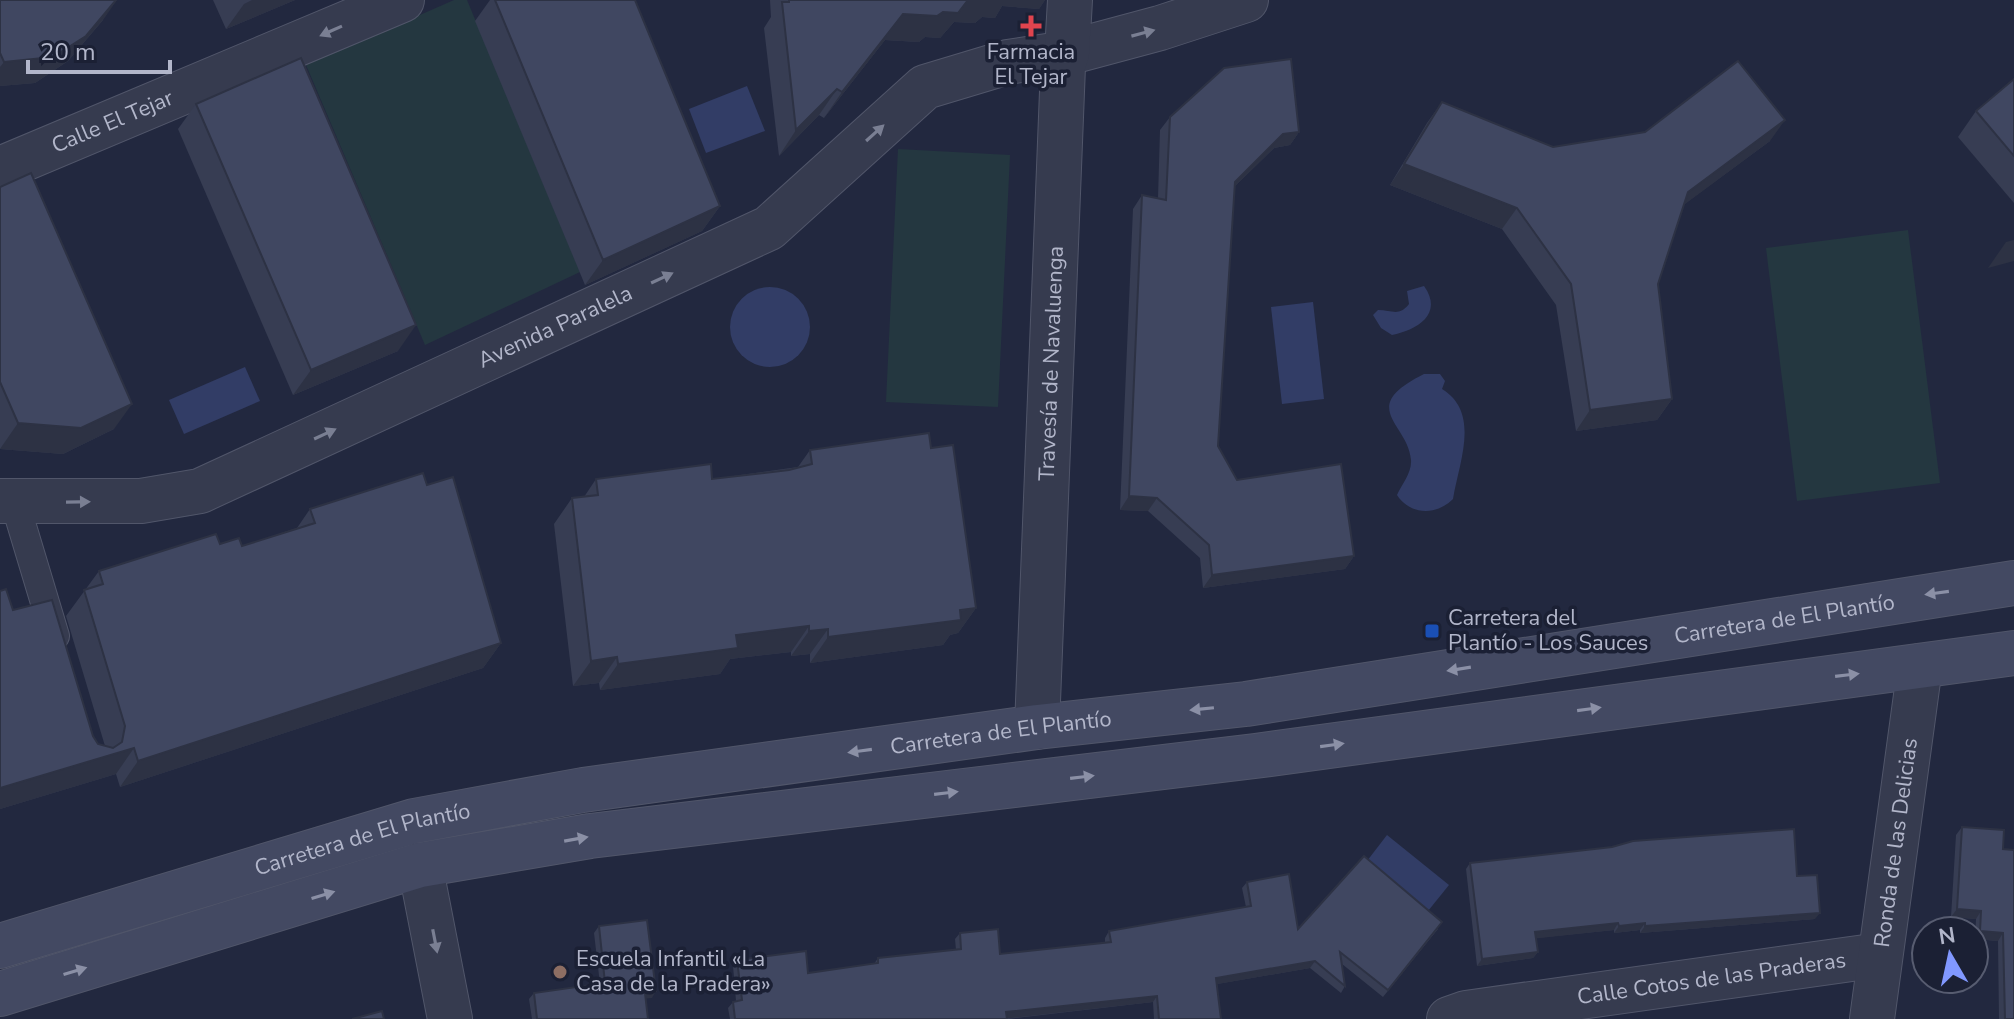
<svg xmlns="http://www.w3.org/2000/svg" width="2014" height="1019" font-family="'Nunito Sans',sans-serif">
<rect width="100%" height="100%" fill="#22283f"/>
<g fill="#243740">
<path d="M454 0H467L580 272 425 345 306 65Z"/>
<path d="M898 149 1010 155 998 407 886 402Z"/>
<path d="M1908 230 1940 483 1797 501 1766 248Z"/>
</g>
<g fill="#323d66">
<path d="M747 86 765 131 706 153 689 109Z"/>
<path d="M1424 286C1444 314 1417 330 1392 335L1381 328 1373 315 1378 310C1392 310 1399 317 1409 304L1407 291Z"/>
<circle cx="770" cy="327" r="40"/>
<path d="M1313 302 1324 399 1282 404 1271 307Z"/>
<path d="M245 367 260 401 184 434 169 400Z"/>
<path d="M1424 374H1440L1445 381 1442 389C1481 413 1459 462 1453 499 1436 516 1410 515 1397 495 1402 484 1412 473 1411 460 1408 423 1356 408 1424 374Z"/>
<path d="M1387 835 1449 885 1428 911 1367 861Z"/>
</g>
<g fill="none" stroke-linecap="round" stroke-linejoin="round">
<g stroke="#51566a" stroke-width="30">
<path id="lane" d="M15 503 55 636"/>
</g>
<g stroke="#51566a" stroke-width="46">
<g id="street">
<path id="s1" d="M0 169 402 0"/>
<path id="s2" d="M0 501H141L200 491 769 228 925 87 1008 62 1067 53 1160 28 1246 0"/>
<path id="s3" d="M1037 727 1063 66 1067 53 1070 0"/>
<path d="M420 865 450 1019"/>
<path id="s4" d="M1449 1019 1466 1013 1880 955"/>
<path id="s5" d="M1872 1019 1920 666"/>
</g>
</g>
<g stroke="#51566a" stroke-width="46">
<g id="secondary">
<path id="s6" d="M0 946 414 821 583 790 1037 727 1246 704 2014 583"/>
<path d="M0 994 420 865 590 836 1255 756 2014 653"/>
</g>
</g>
<use href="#lane" stroke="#363b4f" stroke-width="28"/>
<use href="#street" stroke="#363b4f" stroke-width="44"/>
<use href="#secondary" stroke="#434962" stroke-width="44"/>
</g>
<g fill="#373d53">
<path d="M0 0 103 20 68 61 35 83 0 86Z"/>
<path d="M213 0H295L226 29Z"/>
<path d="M490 0H635L720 206 702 231 585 285 475 21Z"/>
<path d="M770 0H1045L1039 9 1002 6 995 18 982 17 975 23 954 22 940 38 925 37 919 42 885 40 824 118 819 115 779 156 764 28 771 17Z"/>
<path d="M2014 79V203L1958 137 1976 111Z"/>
<path d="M1442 102 1553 147 1770 141 1683 205 1658 284 1672 399 1657 420 1576 431 1556 305 1502 229 1390 185 1427 123Z"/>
<path d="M196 104 398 351 293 395 178 129Z"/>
<path d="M1170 117 1299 132 1290 145 1274 148 1234 187 1218 446 1237 480 1354 556 1345 569 1203 588 1200 558 1148 511 1120 510 1133 209 1142 195 1158 198 1160 130Z"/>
<path d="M0 187 114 429 63 454 0 449Z"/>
<path d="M931 448 976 608 958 633 950 635 943 645 810 663V654L791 656V652L730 659 720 674 600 690 599 683 573 686 554 524 572 498 584 497 596 479H712L798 467 810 450Z"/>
<path d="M427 485 501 643 483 668 120 787 116 774 0 809V591L98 744 105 746 66 616 99 571 220 544 242 546 297 528 310 509Z"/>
<path d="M1962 827 2003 849 2014 1019H1999L1998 941 1975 939 1976 919 1951 917 1956 835Z"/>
<path d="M1612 847 1797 876 1815 919 1640 933V930L1614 933V930L1536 938 1538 952 1533 958 1477 966 1466 869 1470 863Z"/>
<path d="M1247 882 1298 929H1438L1383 997 1342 964 1345 986 1341 993 1310 968 1217 984 1221 1019H1154L1153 1002 1007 1019H730L728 1008 733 1002 736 1001 733 966 737 960 808 973 874 964 878 958 956 950 955 939 960 933 1000 954 1105 943V938L1109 931 1246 907 1242 888Z"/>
<path d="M599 926 652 998H646L648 1019H532L529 999 534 993 600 984 594 933Z"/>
</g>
<g fill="#2d3244">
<path d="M117 0 103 20 68 61 35 83 0 86V67L4 62Z"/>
<path d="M252 0H295L226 29 244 4Z"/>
<path d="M968 0H1045L1039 9 1002 6 995 18 982 17 975 23 954 22 940 38 925 37 919 42 885 40 824 118 842 92 903 14 943 12Z"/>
<path d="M837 89 819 115 779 156 796 130Z"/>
<path d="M1785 120 1770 141 1673 213 1688 192Z"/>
<path d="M1299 132 1290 145 1274 148 1225 196 1235 182 1283 134Z"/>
<path d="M1404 164 1517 208 1502 229 1390 185Z"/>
<path d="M720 206 702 231 585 285 603 260Z"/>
<path d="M2014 240V261L1988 268 2006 242Z"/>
<path d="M416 325 398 351 293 395 311 370Z"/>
<path d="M1672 399 1657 420 1576 431 1590 410Z"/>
<path d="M132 404 114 429 63 454 0 449 18 423Z"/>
<path d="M1129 496 1157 498 1148 511 1120 510Z"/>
<path d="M1354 556 1345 569 1203 588 1212 575Z"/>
<path d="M976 608 958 633 950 635 943 645 810 663 828 637Z"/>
<path d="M809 626 791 652 730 659 720 674 600 690 618 664 736 635Z"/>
<path d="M828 629 810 654 791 656 809 631Z"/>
<path d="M501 643 483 668 120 787 138 761Z"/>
<path d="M617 657 599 683 573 686 591 661Z"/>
<path d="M134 748 116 774 0 809V788Z"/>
<path d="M1957 909 1981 911 1976 919 1951 917Z"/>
<path d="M1820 913 1815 919 1640 933 1645 926Z"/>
<path d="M1618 923 1614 930 1531 939 1535 932Z"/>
<path d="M1645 923 1640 930 1614 933 1619 926Z"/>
<path d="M1980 931 2003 933 1998 941 1975 939Z"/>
<path d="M1538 952 1533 958 1477 966 1482 959Z"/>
<path d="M1315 961 1310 968 1212 985 1216 978Z"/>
<path d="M656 991 652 998 640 999 645 993Z"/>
<path d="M1157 996 1153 1002 1002 1019 1006 1012Z"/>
</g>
<g fill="#404761" stroke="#2d3244" stroke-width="2">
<path d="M0 0H116L86 36 53 57 4 62 0 53Z"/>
<path d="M495 0H635L720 206 603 260Z"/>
<path d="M789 0H968L958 13 943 12 937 16 903 14 842 92 837 89 796 130 782 2H789Z"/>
<path d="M301 58 416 325 311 370 196 104Z"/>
<path d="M1291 59 1299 132 1283 134 1235 182 1218 446 1237 480 1341 464 1354 556 1212 575 1209 545 1157 498 1129 496 1142 195 1166 200 1170 117 1224 68Z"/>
<path d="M1738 61 1785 120 1688 192 1658 284 1672 399 1590 410 1571 284 1517 208 1404 164 1442 102 1553 147 1645 132Z"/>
<path d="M2014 79V156L1976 111Z"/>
<path d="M31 173 132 404 81 428 18 423 0 382V187Z"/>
<path d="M929 433 931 448 953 445 976 608 960 610 961 620 828 637V629L809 631V626L736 635 738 648 618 664 617 657 591 661 572 498 598 495 596 479 711 464 712 479 789 470 812 464 810 450Z"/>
<path d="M423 473 427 485 453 477 501 643 138 761 134 748 0 788V591L6 589 13 610 52 600 93 736 98 744 113 748 122 742 125 726 84 590 103 584 99 571 216 534 220 544 239 538 242 546 315 523 310 509Z"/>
<path d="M1962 827 2004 830 2003 849 2014 850V1019H2005L2003 933 1980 931 1981 911 1957 909Z"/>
<path d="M1794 829 1797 876 1817 875 1820 913 1645 926V923L1619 926 1618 923 1535 932 1538 952 1482 959 1470 863 1612 847 1633 841Z"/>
<path d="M1364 856 1442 922 1388 990 1340 952 1345 986 1315 961 1216 978 1221 1019H1159L1157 996 1006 1012 1007 1019H735L733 1002 742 1000 737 960 806 951 808 973 878 963V958L961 949 960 933 998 929 1000 954 1111 942 1109 931 1251 906 1247 882 1289 874 1298 929Z"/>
<path d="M647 920 656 991 645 993 648 1019H537L534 993 605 983 599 926Z"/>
<path d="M382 1011 384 1019H352Z"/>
</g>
<defs><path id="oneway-solid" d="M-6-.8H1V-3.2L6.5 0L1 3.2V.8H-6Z" transform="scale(2)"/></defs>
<g fill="#7a7f93">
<use href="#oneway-solid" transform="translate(331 31) rotate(156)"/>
<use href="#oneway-solid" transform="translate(1143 33) rotate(-15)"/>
<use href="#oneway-solid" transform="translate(875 133) rotate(-42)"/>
<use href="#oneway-solid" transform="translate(662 278) rotate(-25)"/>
<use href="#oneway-solid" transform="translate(325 434) rotate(-25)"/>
<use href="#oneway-solid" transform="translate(78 502) rotate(-1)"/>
<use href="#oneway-solid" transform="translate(435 941) rotate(79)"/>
</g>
<g fill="#8b90a6">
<use href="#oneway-solid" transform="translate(1937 593) rotate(172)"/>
<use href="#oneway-solid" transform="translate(1459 669) rotate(171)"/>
<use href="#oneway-solid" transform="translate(1847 675) rotate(-7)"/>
<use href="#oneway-solid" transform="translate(1202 709) rotate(174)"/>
<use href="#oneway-solid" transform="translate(1589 709) rotate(-8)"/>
<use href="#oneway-solid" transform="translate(1332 745) rotate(-8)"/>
<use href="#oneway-solid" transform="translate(860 751) rotate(172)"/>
<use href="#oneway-solid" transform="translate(1082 777) rotate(-7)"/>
<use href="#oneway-solid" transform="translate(946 793) rotate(-7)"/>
<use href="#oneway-solid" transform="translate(576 839) rotate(-10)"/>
<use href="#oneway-solid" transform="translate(323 895) rotate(-17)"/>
<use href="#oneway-solid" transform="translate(75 971) rotate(-17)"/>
</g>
<path fill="#e0444e" stroke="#1b2034" stroke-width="3" d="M1027 14h8v8h8v8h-8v8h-8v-8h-8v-8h8z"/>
<rect fill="#1a4fb4" stroke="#1b2034" stroke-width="3" x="1424" y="623" width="16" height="16" rx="4"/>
<circle fill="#8d6e63" stroke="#1b2034" stroke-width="3" cx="560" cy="972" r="8"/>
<g text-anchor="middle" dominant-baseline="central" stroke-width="7" stroke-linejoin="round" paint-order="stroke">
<g font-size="22" fill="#b2b6ca" stroke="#1b2034" text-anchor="start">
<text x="1031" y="52" text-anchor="middle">Farmacia<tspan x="1031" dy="25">El Tejar</tspan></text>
<text x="1448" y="618">Carretera del<tspan x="1448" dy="25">Plantío - Los Sauces</tspan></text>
<text x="576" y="959">Escuela Infantil «La<tspan x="576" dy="25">Casa de la Pradera»</tspan></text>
</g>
<g font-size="22" fill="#b2b6ca" stroke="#1b2034">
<text stroke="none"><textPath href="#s1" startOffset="122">Calle El Tejar</textPath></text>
<text stroke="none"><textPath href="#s2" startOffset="592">Avenida Paralela</textPath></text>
<text stroke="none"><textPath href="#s3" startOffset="364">Travesía de Navaluenga</textPath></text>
<text stroke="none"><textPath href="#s6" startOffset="1818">Carretera de El Plantío</textPath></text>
<text stroke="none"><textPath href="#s6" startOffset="1026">Carretera de El Plantío</textPath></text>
<text stroke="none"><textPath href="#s6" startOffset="378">Carretera de El Plantío</textPath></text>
<text stroke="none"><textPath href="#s5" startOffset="178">Ronda de las Delicias</textPath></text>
<text stroke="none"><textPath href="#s4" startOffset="266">Calle Cotos de las Praderas</textPath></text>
</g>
</g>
<g transform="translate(1950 955) rotate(351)"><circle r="38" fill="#1b2034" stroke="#575c70" stroke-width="2"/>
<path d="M0-6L14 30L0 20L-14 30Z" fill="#8198ff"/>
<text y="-12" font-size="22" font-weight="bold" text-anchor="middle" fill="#b2b6ca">N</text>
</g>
<path d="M28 60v12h142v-12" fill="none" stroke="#b2b6ca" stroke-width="4"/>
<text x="40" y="60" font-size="24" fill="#b2b6ca" stroke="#1b2034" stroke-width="6" paint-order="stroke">20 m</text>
</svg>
